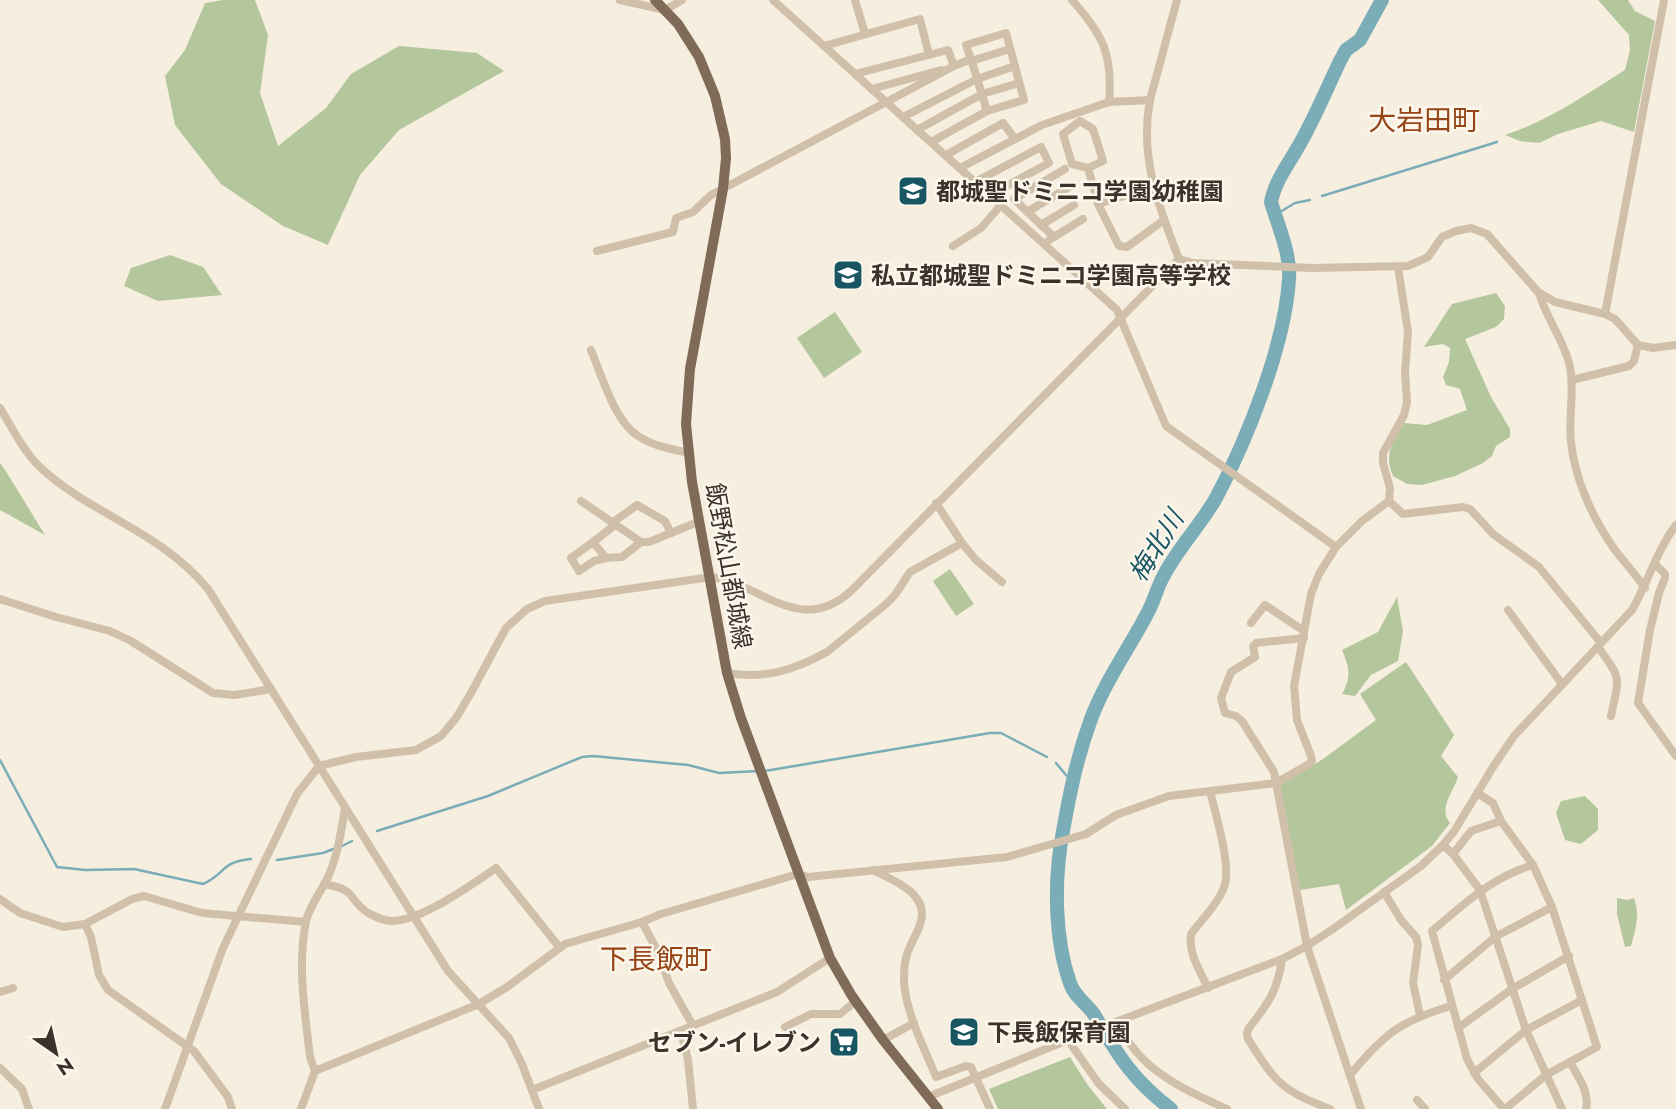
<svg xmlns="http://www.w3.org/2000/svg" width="1676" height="1109" font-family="Jost,'Noto Sans JP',sans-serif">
<rect width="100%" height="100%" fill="#f6eedf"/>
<g fill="#b4c79c">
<path d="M223 0H255L268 35 260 93 278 146 326 108 351 74 399 46 477 53 504 71 399 130 360 175 328 245 283 226 221 184 175 125 165 76 185 50 205 3Z"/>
<path d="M1598 0H1628L1635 11 1655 21 1634 132 1601 121 1558 134 1539 143 1520 141 1505 135C1548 121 1587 94 1625 70L1630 50 1629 35Z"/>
<path d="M170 255 203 267 222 295 158 301 124 286 131 268Z"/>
<path d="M1496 293 1505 306 1504 319 1496 327 1465 339 1491 397 1510 429V437L1496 446 1492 456 1483 463 1455 476 1422 485 1407 484 1393 476C1384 454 1392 442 1404 423L1427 425 1467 410 1460 389 1446 385 1443 377 1449 362 1450 348 1443 344 1424 347 1452 304Z"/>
<path d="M835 312 862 352 824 378 797 338Z"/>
<path d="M0 463 7 473 45 535 0 510Z"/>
<path d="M950 569 974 604 956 616 933 581Z"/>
<path d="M1397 597 1403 631 1398 661 1371 675 1355 696 1342 694C1352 677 1349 667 1342 650L1378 632Z"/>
<path d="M1406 662 1454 735 1441 756 1458 777C1453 793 1438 808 1450 823L1432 846 1346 910 1339 884 1300 890 1280 785 1323 759 1376 720 1360 694Z"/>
<path d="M1585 796 1598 809V830L1581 844 1565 840 1556 813 1561 801Z"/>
<path d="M1617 898 1627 900 1634 898C1640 916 1636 928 1631 946L1625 947 1617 914Z"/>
<path d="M1070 1057 1087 1084 1107 1109H998L989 1089Z"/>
</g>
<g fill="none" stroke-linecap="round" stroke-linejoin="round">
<g stroke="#7aadb7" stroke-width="2.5">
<path d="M1322 196 1497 142"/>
<path d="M1275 215 1295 203 1310 200"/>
<path d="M0 760 57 867 85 870 134 869 203 884C227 873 220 862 251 859"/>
<path d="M1056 763 1071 781"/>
<path d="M765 771 990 733H1001L1047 757"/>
<path d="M377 831 488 796 582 757 593 756 688 765 719 773 759 771"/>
<path d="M342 846 352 841"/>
<path d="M277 860 323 853 336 848"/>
</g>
<path stroke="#7aadb7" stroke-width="14" d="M1171 1109C1134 1081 1118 1056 1095 1016 1088 1004 1074 997 1070 983 1054 938 1054 878 1063 831 1070 792 1077 757 1091 719 1105 681 1130 647 1148 612 1154 601 1157 588 1163 577 1177 549 1200 526 1216 498 1247 440 1285 345 1289 279 1291 254 1278 226 1271 202 1275 181 1288 165 1298 147 1314 120 1326 90 1340 61L1346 50 1360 40 1382 0"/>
<g stroke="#d0bfa9" stroke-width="8">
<path d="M620 0 665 10 682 0"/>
<path d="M773 0 1117 310 1166 426 1336 547"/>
<path d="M855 0 865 34"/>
<path d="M1072 0C1103 36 1113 53 1109 102"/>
<path d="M1177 0 1150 100C1139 157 1159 208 1179 259"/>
<path d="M824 46 920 19 929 55"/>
<path d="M971 59 966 45 1006 33 1024 100 987 111"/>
<path d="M971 61 1010 49"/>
<path d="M855 74 948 50 954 66 971 59 987 111 931 142"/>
<path d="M872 89 941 70"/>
<path d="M903 117 977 79 1015 66"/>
<path d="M917 130 982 94 1019 83"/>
<path d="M946 155 1003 123 1015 139"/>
<path d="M960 168 1042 125 1109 102 1150 100"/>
<path d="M1088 168 1103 161 1093 129 1080 121 1063 134 1072 164 1088 168 1098 204 1119 246 1127 247 1164 220"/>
<path d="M975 182 1041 147 1049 163 990 195"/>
<path d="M1098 204 1153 187"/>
<path d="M1027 212 1069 187"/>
<path d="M1041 225 1074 205"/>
<path d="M1054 237 1014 199 1065 169"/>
<path d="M1049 240 1083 219"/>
<path d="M953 246 981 228 1001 205"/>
<path d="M597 251 673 232 676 218 693 212 711 195 954 66"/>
<path d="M1179 259 1193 263 1312 268 1408 266 1428 257 1442 237 1456 231 1471 228 1487 234 1538 292 1555 302 1605 314 1615 319 1638 345 1653 348 1676 345"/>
<path d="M1539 293C1546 318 1565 342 1570 367 1575 391 1568 417 1571 442 1575 480 1593 519 1615 550 1625 563 1636 575 1645 588"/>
<path d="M1605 314 1664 0"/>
<path d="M591 350C601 374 615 422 638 436 653 446 671 449 689 453"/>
<path d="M1572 380 1629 366 1634 361 1638 345"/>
<path d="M0 408C13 429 24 453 43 470 95 516 161 532 208 589L448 971 509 1038 522 1064 539 1109"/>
<path d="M581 501 641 542"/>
<path d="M1389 501 1403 514 1463 507 1470 509 1493 534 1539 567 1601 643"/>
<path d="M612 523 637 505 665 521 671 533"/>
<path d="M593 542 615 525"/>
<path d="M962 543 976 560 1002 582"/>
<path d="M606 558 594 561 579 571 571 558 593 542 606 558 622 557 641 542H649L700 521"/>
<path d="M1655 564 1665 574V578L1659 593 1650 630 1638 703 1676 756"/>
<path d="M0 599 56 617 110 631 131 641 213 693 235 695 271 689"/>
<path d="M1508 610 1562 684"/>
<path d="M1251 623 1265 605 1304 631"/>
<path d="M1304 638 1256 643 1253 646 1255 657 1231 672 1221 698 1225 713 1236 716 1242 721 1274 772 1307 946 1361 1109"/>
<path d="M1598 647C1623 681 1619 676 1611 716"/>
<path d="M727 673C765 679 792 671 827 652L885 605 895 595 910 572 962 543 936 503"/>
<path d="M1501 821 1533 865"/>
<path d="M1443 845 1453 854 1480 890 1526 1030 1562 1109"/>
<path d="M1453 854 1471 831 1501 821 1493 803 1477 793"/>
<path d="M873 870C886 877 904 884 914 895 933 916 913 935 907 954 904 963 904 972 904 981 906 1014 924 1047 936 1077L966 1066 971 1067 990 1109"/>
<path d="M324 884C359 890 346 898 368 913 376 917 385 922 394 921 425 918 470 886 496 868L560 948"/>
<path d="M1384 892 1401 920 1416 937 1418 945 1413 983 1420 1015"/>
<path d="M0 899 20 913 63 927 85 924 132 899 144 896 202 913 306 922"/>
<path d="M642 922 657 950 669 983 693 1026"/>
<path d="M85 924 91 937 99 975 108 990 194 1051 228 1097 232 1109"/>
<path d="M1282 959C1278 990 1268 1004 1249 1028L1247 1033 1248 1039C1276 1083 1281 1090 1330 1109"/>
<path d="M1444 980 1495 937 1552 907"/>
<path d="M1208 988C1200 971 1188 953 1191 934 1202 919 1220 902 1225 884 1231 865 1215 812 1210 791"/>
<path d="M0 992 13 988"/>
<path d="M1118 1022C1138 1070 1183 1089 1227 1109"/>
<path d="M785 1027 811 1014H840L856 1001"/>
<path d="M1458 1028 1512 989 1569 956"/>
<path d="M681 1031 688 1060 693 1109"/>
<path d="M883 1040 914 1023"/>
<path d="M1068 1040 1099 1084 1125 1109"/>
<path d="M1570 1062C1578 1077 1590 1092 1586 1109"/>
<path d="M0 1068 22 1089 29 1109"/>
<path d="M315 1071 479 1004 507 987 565 944 642 922 661 914 798 874 808 877 1007 857 1086 834 1116 815 1169 796 1276 783 1309 764 1312 761 1311 756 1297 720 1294 686 1311 594 1319 574 1336 547 1362 521 1389 501 1390 488 1383 463V453L1404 415 1407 402 1405 372 1408 332 1398 267"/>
<path d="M1474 1073 1526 1030 1582 1000"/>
<path d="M1350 1075C1384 1034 1400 1021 1451 1006"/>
<path d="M532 1090 777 992 830 958"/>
<path d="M928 1097 1068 1040 1282 959 1307 946 1333 929 1421 866 1443 845 1455 830 1493 767 1514 736 1632 610C1648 582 1657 550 1676 525"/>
<path d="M1417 1100 1425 1109"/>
<path d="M165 1109 223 948 297 794 319 766 356 757 416 750 441 736 456 718 471 693 506 628 527 609 545 601 711 577C762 584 800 637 851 591L1179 259"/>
<path d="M301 1109 315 1071 310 1057C305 1012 297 966 306 921 310 905 321 892 328 877 338 855 341 832 345 808"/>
<path d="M1504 1109 1478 1079 1467 1059 1432 931C1463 905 1493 876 1533 865L1552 907 1597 1047 1546 1075 1505 1109"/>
</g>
<path stroke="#806b59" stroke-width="10" d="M655 0 678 24 699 57 715 96 725 139 726 158 723 189 690 369 686 424 692 482 727 673 741 718 830 958 852 996 883 1040 938 1109"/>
</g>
<defs>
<g id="school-square" transform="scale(1.575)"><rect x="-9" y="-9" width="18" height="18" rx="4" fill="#195664" stroke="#fcf7ec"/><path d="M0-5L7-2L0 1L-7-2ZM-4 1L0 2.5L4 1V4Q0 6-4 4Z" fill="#fff"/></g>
<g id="supermarket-square" transform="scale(1.575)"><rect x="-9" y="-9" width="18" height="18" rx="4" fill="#195664" stroke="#fcf7ec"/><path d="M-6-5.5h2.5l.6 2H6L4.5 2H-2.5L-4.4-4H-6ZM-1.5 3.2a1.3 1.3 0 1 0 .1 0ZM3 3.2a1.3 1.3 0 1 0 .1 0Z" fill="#fff"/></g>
</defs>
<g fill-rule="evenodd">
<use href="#school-square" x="913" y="191"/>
<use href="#school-square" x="848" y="275"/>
<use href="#school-square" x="964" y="1032"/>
<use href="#supermarket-square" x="844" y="1042"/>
</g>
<g text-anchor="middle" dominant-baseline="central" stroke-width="5" stroke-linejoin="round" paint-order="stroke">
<g font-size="24" font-weight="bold" fill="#3c3229" stroke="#fcf7ec" text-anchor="start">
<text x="936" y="191">都城聖ドミニコ学園幼稚園</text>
<text x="871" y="275">私立都城聖ドミニコ学園高等学校</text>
<text x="987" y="1032">下長飯保育園</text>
<text x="821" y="1042" text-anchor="end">セブン-イレブン</text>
</g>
<g font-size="24" fill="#3c3229" stroke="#fcf7ec">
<text transform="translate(729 566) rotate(80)">飯野松山都城線</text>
</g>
<g font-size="26" font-style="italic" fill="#195664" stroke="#fcf7ec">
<text transform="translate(1156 546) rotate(-58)">梅北川</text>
</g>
<g font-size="28" fill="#964517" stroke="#fcf7ec">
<text x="1424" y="120">大岩田町</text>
<text x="656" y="959">下長飯町</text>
</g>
</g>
<g transform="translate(56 1053) rotate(146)" stroke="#fcf7ec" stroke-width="5" paint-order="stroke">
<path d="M0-5L12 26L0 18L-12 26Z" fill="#3c3229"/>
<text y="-10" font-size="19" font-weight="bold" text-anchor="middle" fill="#3c3229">N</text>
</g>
</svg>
